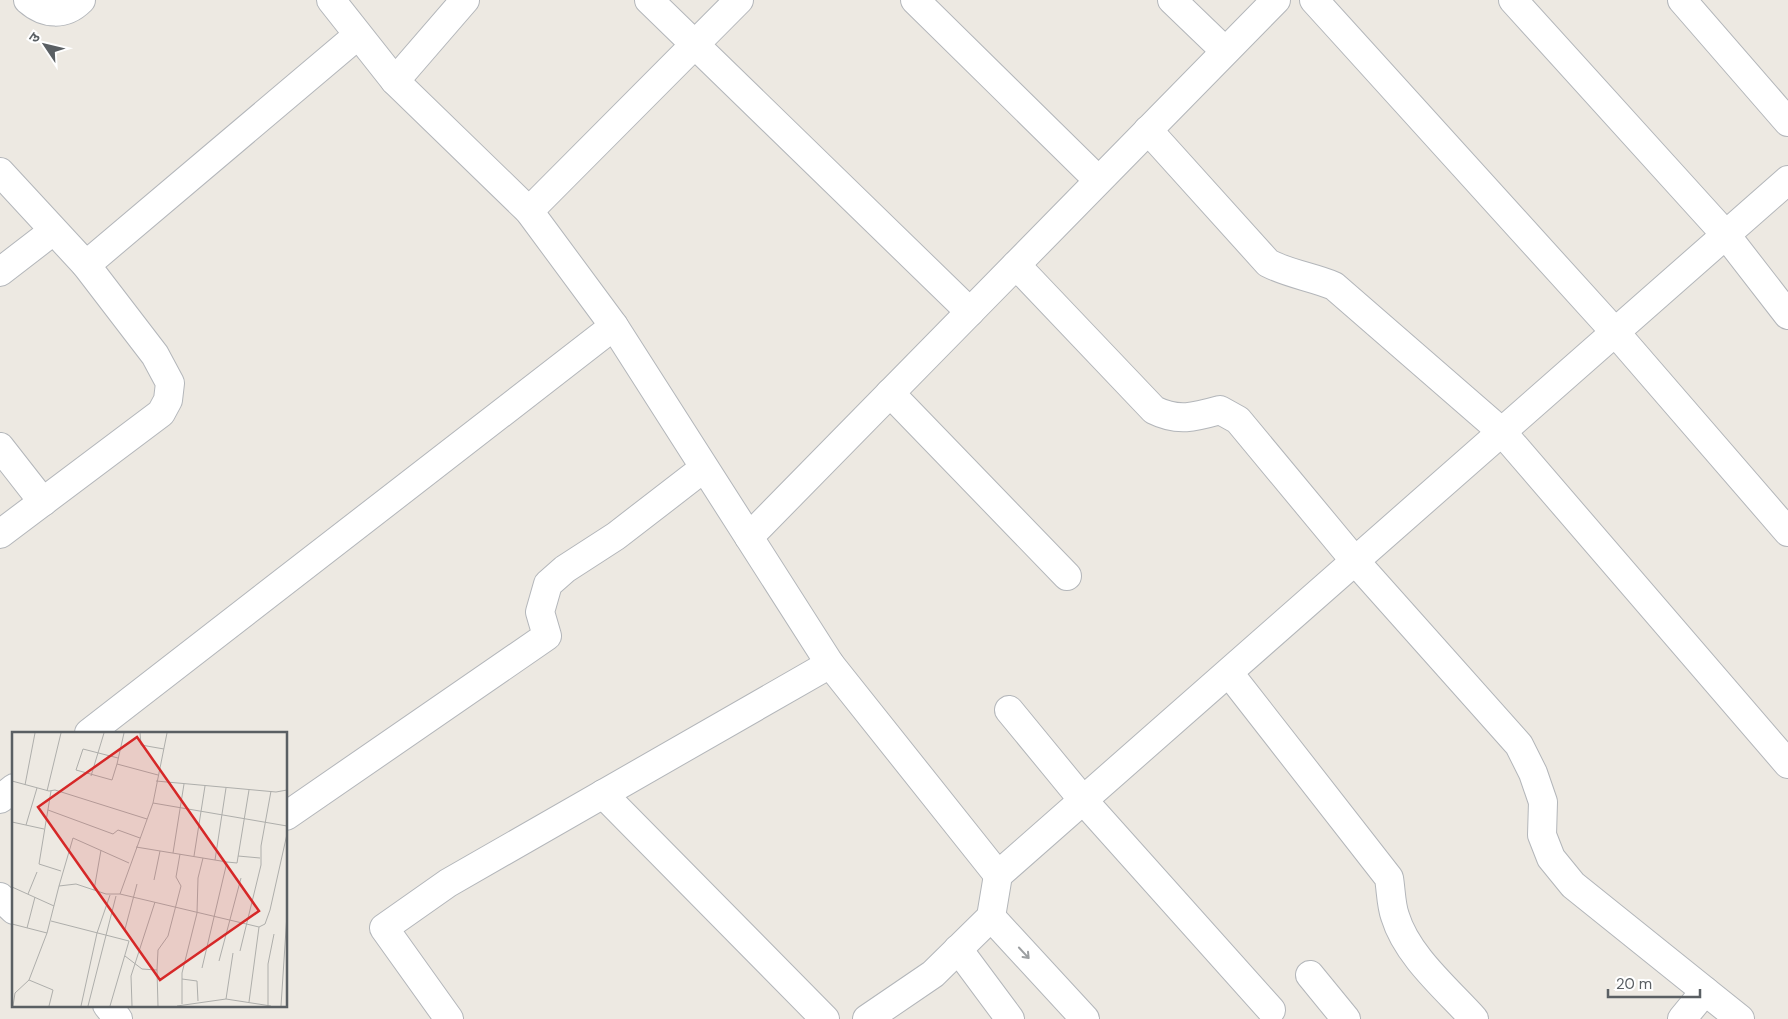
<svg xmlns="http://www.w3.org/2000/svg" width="1788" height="1019" font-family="'DM Sans','Noto Sans Devanagari',sans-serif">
<rect width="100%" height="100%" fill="#ede9e2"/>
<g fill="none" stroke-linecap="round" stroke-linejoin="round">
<g stroke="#b3b6ba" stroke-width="30">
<g id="minor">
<path d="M28 0C45 15 65 16 81 0"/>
<path d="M331 0 395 81 529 211 614 326 830 664 998 875"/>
<path d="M649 0 970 312"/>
<path d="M915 0 1098 180"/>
<path d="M1172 0 1225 51"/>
<path d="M1314 0 1615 332 1788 532"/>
<path d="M1513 0 1726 235 1788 315"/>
<path d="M1682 0 1788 122"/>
<path d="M395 81 465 0"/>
<path d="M1148 130 1268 263C1289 274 1313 277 1334 286L1502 432 1788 764"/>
<path d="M0 172 86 265 155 355 170 383 168 400 161 413 0 534"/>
<path d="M529 211 739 0"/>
<path d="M86 265 358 35"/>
<path d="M1016 265 1154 410C1178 422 1195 417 1220 410L1238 420 1355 561 1519 745 1533 773 1543 802 1542 835 1551 858 1573 885 1705 991"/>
<path d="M0 272 53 231"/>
<path d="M890 393 1067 576"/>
<path d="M0 447 43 502"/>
<path d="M749 537 1276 0"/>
<path d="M1229 673 1389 878C1391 890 1391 905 1395 916 1407 956 1447 989 1474 1019"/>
<path d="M1009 710 1083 800 1271 1010"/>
<path d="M89 733 614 326"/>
<path d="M603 794 825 1019"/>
<path d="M0 799 14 788"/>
<path d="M286 816 547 636 540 612 548 584 565 569 616 536 704 468"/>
<path d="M0 897 14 910"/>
<path d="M991 917 1085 1019"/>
<path d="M958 949 1010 1019"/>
<path d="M1310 975 1346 1019"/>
<path d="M107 1005 118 1019"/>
<path d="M449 1019 384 928 448 883 830 664"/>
<path d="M867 1019 933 974 991 917 998 875 1788 180"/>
<path d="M1682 1019 1705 991 1740 1019"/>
</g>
</g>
<use href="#minor" stroke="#fff" stroke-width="28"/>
</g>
<defs><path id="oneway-shaft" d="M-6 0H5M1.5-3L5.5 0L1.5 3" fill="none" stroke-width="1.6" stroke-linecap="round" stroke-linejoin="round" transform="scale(1.25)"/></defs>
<use stroke="#9c9fa1" href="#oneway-shaft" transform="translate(1024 953) rotate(47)"/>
<g transform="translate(12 732)">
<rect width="275" height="275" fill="#ede9e2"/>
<path fill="none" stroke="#aeaeab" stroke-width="1" d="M128 1 129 13 152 17M106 26 71 17 64 38 100 48 105 32 112 1M105 32 146 43M79 44 92 1M0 49 37 59 43 58 135 87M144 49 264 60 275 58M13 53 23 1M35 59 49 1M39 59 27 132 49 139M141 71 275 94M36 78 101 102 106 98 128 106M0 90 32 97M14 93 25 56M124 115 215 130M161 121 172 52M182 124 193 54M226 124 248 126M203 128 214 56M142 148 148 119M47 154 61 106 117 131M0 155 42 174M82 158 89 118M16 162 25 140M108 162 141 71 155 1M39 189 117 209 98 274M0 192 35 201M15 196 23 165M113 197 125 152M228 219 249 133V114L259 59M113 224 130 237 145 238 146 274M207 229 229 146M190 236 215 130 225 131 237 58M145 238 146 218 156 204 169 154 164 145 168 122M170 247 185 249 186 269M17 248 41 258 37 274M214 267 221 221M237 270 247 195 253 192 258 178 275 102M170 272V241L185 181 186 146 191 126M1 274 3 261 17 248 35 201 47 154 64 152 94 162H108L247 195M69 274 85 201 98 163M76 274 104 164M120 274 119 244 143 170M165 274 214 267 259 274M256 274V232L262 202M269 274 275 182"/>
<path fill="#d62828" fill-opacity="0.15" stroke="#d62828" stroke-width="2.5" d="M125 5 247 179 148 248 26 75Z"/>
<rect width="275" height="275" fill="none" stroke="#5a5f63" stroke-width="2.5"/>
</g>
<g transform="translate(45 45) rotate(305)" stroke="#ffffff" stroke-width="4" paint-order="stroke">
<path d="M0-4L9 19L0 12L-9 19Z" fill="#5a5f63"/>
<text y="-8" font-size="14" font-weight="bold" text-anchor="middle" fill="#5a5f63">उ</text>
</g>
<path d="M1608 989v8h92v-8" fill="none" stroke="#5a5f63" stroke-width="2.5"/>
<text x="1616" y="989" font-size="15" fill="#5a5f63" stroke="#ffffff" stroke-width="4" paint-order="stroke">20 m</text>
</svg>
